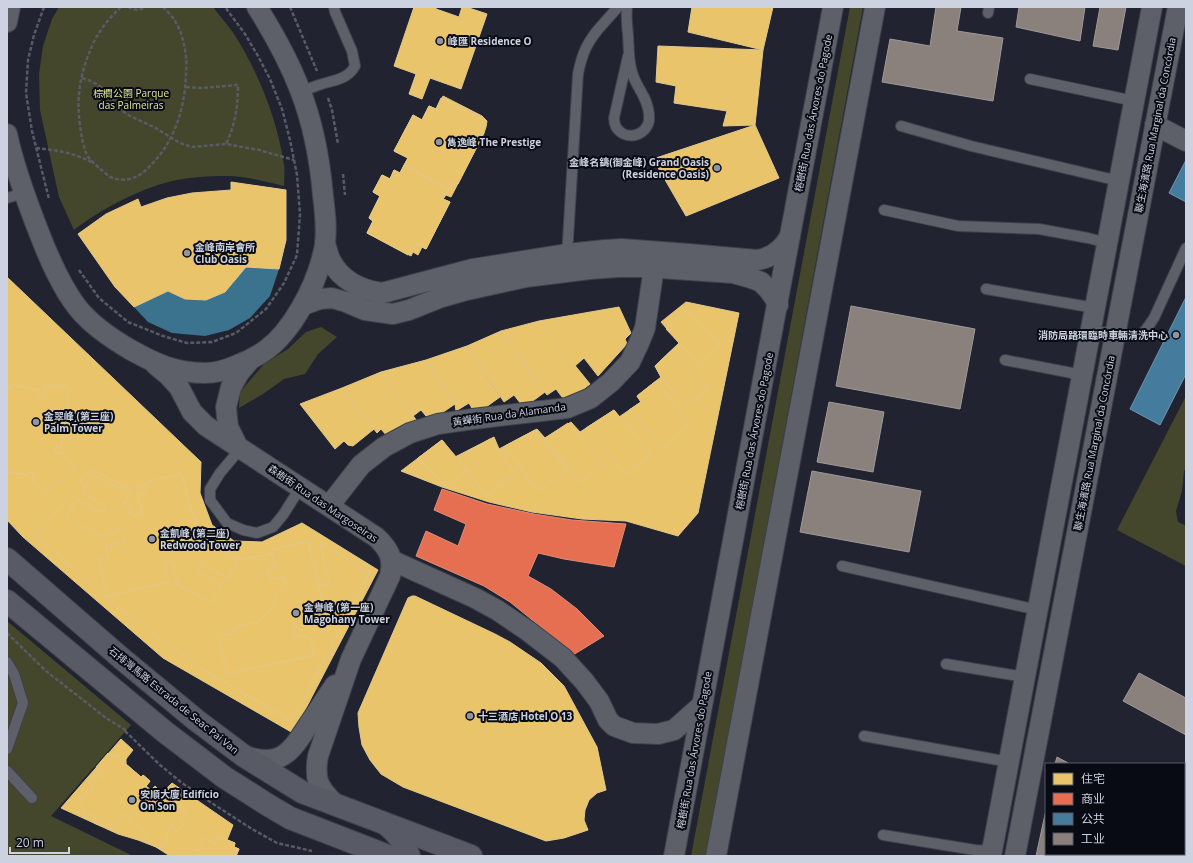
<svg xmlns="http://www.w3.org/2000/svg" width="1193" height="863" font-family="'Open Sans','Noto Sans SC',sans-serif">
<rect width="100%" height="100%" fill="#212430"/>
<g fill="#44472c">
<path d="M59 7H213C219 15 226 23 232 31 257 68 278 121 284 165 285 172 284 179 284 186 266 182 246 176 227 176 209 176 190 177 172 181 139 189 101 209 74 230L59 197 40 110 39 74 43 46 52 19Z"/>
<path d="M850 7H863L706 856H691Z"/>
<path d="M321 327 337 337 318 354 305 374 284 379 263 394 239 408 240 392 264 364 288 349 306 332Z"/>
<path d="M1186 396V468L1184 471 1182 491 1176 511 1178 522 1186 526V566L1117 530Z"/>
<path d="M7 621 131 725 51 816 133 856H7Z"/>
</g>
<path fill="#3b728d" d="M246 267 279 269 270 296 250 318 229 330 205 336 172 333 148 322 134 307 168 291 185 299 206 300 225 292Z"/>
<g fill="#e9c46a" stroke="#e1c88d">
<path d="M414 7H436V9L459 17 462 7H466L487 14 461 89 430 78 422 99 409 94 416 74 394 66Z"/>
<path d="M692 7H773L763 50 688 32Z"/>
<path d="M658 46 763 50 755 125 723 126 727 111 674 103 676 86 656 82Z"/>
<path d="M443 96 482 116 487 121 486 127 484 133 451 197 446 195 443 199 450 202 426 249 422 247 418 255 413 252 411 256 367 233 373 221 369 218 380 196 373 192 382 175 390 179 394 170 400 173 408 158 394 151 413 115 422 120 429 106 436 109Z"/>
<path d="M441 98 484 121 479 130 484 133 458 184 453 181 448 190 404 165 408 158 394 151 413 115 422 120 429 106 436 109Z"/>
<path d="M755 125 779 178 686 216 653 159Z"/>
<path d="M404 165 448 190 443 199 450 202 426 249 415 243 408 255 367 233 373 221 369 218 380 196 373 192 382 175 390 179 394 170 400 173Z"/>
<path d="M231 182 286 190V240L279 269 246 267 225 292 206 300 185 299 168 291 134 307 115 287 78 234 106 214 138 199 141 207 167 198 192 193 231 190Z"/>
<path d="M7 277 201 462 200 493 212 525 234 541 262 542 302 523 378 570 293 733 163 658 23 537 7 520Z"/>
<path d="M686 302 739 313 698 513 678 536 626 521 582 519 532 512 489 502 442 487 401 471 442 440 455 457 494 437 499 449 537 429 545 438 571 422 580 432 614 410 619 417 641 402 637 396 661 377 655 366 679 343 661 322Z"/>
<path d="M619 307 631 333 625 339 627 344 598 376 584 358 575 366 539 321Z"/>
<path d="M687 310 720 343 700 365 666 329Z"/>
<path d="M539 321 590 384 570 400 562 397 556 389 547 395 501 331Z"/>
<path d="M501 331 545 392 526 406 521 404 514 395 504 402 467 346Z"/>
<path d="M467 346 500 397 479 412 473 410 469 403 456 411 455 404 426 360Z"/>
<path d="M673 349 709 388 687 406 661 377 655 366Z"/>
<path d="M426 360 455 404 433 419 426 416 421 410 413 416 381 372Z"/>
<path d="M381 372 417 421 387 436 381 429 377 433 342 388Z"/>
<path d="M656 381 690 423 664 447 629 410 641 402 637 396Z"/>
<path d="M10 385 40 390 39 396 45 397 47 385 60 387 61 385 70 386 61 447H56L55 451 58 454 59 452 60 453 62 452 75 469 44 493 32 478 34 476 33 475 34 474V473L29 472V475L7 472V388L10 389Z"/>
<path d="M342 388 374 429 353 446 348 445 344 441 335 449 300 404Z"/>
<path d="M614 410 651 454 626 475 586 428Z"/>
<path d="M568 423 604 464 580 483 545 438Z"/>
<path d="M535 430 567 471 538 491 505 446Z"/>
<path d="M490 439 516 474 487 496 467 470 457 459Z"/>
<path d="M442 440 467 470 447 487 418 458Z"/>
<path d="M91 469 129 489 181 473 200 540 237 560 272 554 271 550 308 541 319 586 329 584 320 543 370 572 292 721 202 669 122 610 36 536Z"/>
<path d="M181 473 198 531 179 536 181 545 188 548 191 543 197 546 200 540 237 560 228 578 201 563 197 571 222 584 212 603 175 583 180 574 173 571 176 564 168 560 165 565 169 582 107 596 99 559 108 557 106 546 125 542 123 532 117 529 114 534 108 531 104 538 67 518 77 499 102 513 106 506 82 493 92 474 129 494 124 504 131 507 128 513 134 516 143 514 137 494 147 491 145 483Z"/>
<path d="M308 541 329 628 317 630 309 627 308 619 300 620 294 630 296 637 303 635 311 639 314 655 227 674 219 637 235 633 234 627 258 622 273 607 278 591 286 588 284 577 271 580 268 569 275 568 271 550Z"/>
<path d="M412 596H415L495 634 510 642 541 663 564 686 597 747 606 790 597 793 589 800 585 810 584 820 588 830 564 838 546 841 403 787 381 774 370 760 362 745 359 727 358 713 408 598Z"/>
<path d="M121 739 133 750 126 759V764L141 777 143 775 150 781 146 786 151 790 155 786 162 793 172 783 233 825 227 840 235 843 234 847 239 849 236 856H170L156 847 138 840 118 834 61 808Z"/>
<path d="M108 753 113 757 115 755 141 777 143 775 150 781 144 789 146 792H150L155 786 161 792 160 793 179 809 180 807 187 814 181 821 184 824 177 832 171 826 166 838 168 840 163 847 161 846 160 849 144 840 148 835 128 820 132 813 129 811 126 815 124 814 111 829 105 825V826L101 825V826L94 823 97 815 94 814 89 819 85 816 86 815 82 814 86 809 83 807 79 800 80 797 84 798 93 787 88 783 94 775 99 779 103 773 96 767Z"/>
<path d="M218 836 235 843 234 847 239 849 236 856H198L196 855 204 838 213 842 212 844 214 845Z"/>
</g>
<path fill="#e76f51" stroke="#df8d7c" d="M442 489 487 504 534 514 572 520 626 524 614 567 564 559 538 553 528 576 551 589 577 609 604 636 573 655 541 627 510 602 484 586 416 556 426 531 458 546 466 524 434 510Z"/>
<g fill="#457b9d" stroke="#6e95b1">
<path d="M1186 160V202L1169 193Z"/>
<path d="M1186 297V374L1160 425 1130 409Z"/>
</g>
<g fill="#8a817c" stroke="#9e999a">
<path d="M936 7H961L957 31 1003 38 993 101 882 82 890 39 930 46Z"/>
<path d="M1019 7H1085L1080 41 1016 27Z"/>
<path d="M1100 7H1126L1118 50 1093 46Z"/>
<path d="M851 306 975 329 960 409 836 386Z"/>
<path d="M829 402 884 412 873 472 817 462Z"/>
<path d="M812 471 921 491 909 552 800 532Z"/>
<path d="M1139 673 1186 698V735L1123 701Z"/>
<path d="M1057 757 1070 764H1055Z"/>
<path d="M1046 810V854H1064L1063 856H1036Z"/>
<path d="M1112 854H1127L1126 856H1118Z"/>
</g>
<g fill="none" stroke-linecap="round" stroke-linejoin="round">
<g stroke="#3e414c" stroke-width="12">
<g id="lane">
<path d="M627 7C626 17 627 25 628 35 629 47 628 59 632 72 636 88 647 95 649 114 649 115 649 120 649 121 645 137 625 141 616 127 615 125 614 120 614 118L628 56"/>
<path d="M988 13 989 7"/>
<path d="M1030 79 1134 101"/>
<path d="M301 92C308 89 315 86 322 84 335 80 348 79 355 66L352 51 335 12 334 7"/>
<path d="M901 126 971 146 1119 181"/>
<path d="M7 198 24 193"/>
<path d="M884 210 958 226 1039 229 1088 238 1108 243"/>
<path d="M567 256 578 74C582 53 588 40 603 24 608 18 613 13 618 7"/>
<path d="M986 289 1095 308"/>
<path d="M1091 331 1138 336 1145 331 1154 318 1186 248"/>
<path d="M1005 360 1082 375"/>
<path d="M241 448 220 473 210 489V500L227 523 243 530 257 533 273 527 283 515 300 488"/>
<path d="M842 566 1038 610"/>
<path d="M7 662 14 674 23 703 7 749"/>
<path d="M946 664 1025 677"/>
<path d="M864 736 1009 762"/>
<path d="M7 771 32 798"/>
<path d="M883 835 975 850 992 851"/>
<path d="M1161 854 1166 856"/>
</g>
</g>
<g stroke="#3e414c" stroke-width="22">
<g id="street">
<path d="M7 22 10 7"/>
<path d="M1155 125 1186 141"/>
<path d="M7 134C14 167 26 199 38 230 48 256 60 285 77 307 91 325 112 339 131 350 156 364 176 373 205 373 215 373 226 370 235 366 246 362 256 357 266 350 292 331 314 289 322 258 323 253 325 248 325 243 327 228 325 212 323 196 320 161 313 123 300 90 289 61 274 34 257 7"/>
<path d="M325 243C327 249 328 256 331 261 341 280 361 290 382 293L473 269 567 254 605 250 622 249 689 254 757 260C771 258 783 249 790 236"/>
<path d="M303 305 320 299 332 298 346 302 365 310 393 314 409 310 439 298 467 290 526 277 590 269 618 267H645L733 273 751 278 761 282 768 289 774 297 778 305"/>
<path d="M156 365 168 375 179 387 192 412 206 426 376 537C389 549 394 558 390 576L351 659 318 756C314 779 318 788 335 804"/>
<path d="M237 445 228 427 226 407 231 387 239 373 249 361"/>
<path d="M329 506 361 465 384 447 410 433 438 424 473 419 567 408 591 398 611 382 630 362 639 343 645 328 654 267"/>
<path d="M391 560 475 598 497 610 528 631 563 658 584 681 599 701 608 720 614 726 633 733 658 734 674 730 701 706"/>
<path d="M245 756C281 768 291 752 309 724 318 711 326 698 335 685"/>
<path d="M674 856C726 573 780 290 833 7"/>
<path d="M716 856 875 7"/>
<path d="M991 856 1152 7"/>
<path d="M1015 856 1178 7"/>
</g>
</g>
<g stroke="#3e414c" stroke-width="24">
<g id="secondary">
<path d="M7 559 121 658 196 720 244 756 302 792 471 856"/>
<path d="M7 601 165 732 224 777 268 805 290 818 388 856"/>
<path d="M387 825C399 835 403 841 409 856"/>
</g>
</g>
<g stroke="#585b64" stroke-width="2.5" stroke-dasharray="4 2" stroke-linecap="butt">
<path d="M44 7 34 35 28 60 26 93 32 131 49 199"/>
<path d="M121 7C108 19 96 34 90 51 84 65 80 80 79 95 77 108 81 143 87 155 90 160 95 164 99 168 104 172 111 179 117 179 131 182 142 175 151 165 175 141 185 107 186 74 186 69 187 63 186 58 185 46 182 32 175 21 172 16 167 11 163 7"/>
<path d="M128 7C134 10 139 11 145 7"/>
<path d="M290 7 317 71"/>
<path d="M82 78 91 81 106 90 121 110 130 116 154 127 180 143 192 147 226 144 259 150 294 160"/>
<path d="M186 87 201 88 238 85C238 106 235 125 226 144"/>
<path d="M328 98 332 110 338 144"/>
<path d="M36 148C56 150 75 153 93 163"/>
<path d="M343 174 345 195"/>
<path d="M79 270 99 298 128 322 163 336 187 343 212 342 236 333 266 309 284 283 297 255 300 214 297 175 290 140 282 109 270 79 258 56 245 34 225 7"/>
<path d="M7 633 46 671 106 718 127 731"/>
<path d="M125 731 160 765 182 783 207 800 252 829 277 843 312 851"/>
</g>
<use href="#lane" stroke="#5d6069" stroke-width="10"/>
<use href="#street" stroke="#5d6069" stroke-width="20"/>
<use href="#secondary" stroke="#585a66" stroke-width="22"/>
</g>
<g fill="#9195a2" stroke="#080b14" stroke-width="1.5">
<circle cx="440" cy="41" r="4"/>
<circle cx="439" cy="142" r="4"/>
<circle cx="717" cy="168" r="4"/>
<circle cx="187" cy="253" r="4"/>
<circle cx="1176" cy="335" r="4"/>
<circle cx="36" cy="422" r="4"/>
<circle cx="152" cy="539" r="4"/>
<circle cx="296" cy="613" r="4"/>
<circle cx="470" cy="716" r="4"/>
<circle cx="132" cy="800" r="4"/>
</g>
<g text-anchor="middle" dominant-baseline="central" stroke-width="4" stroke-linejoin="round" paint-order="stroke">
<g font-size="10" font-weight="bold" fill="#cdd2e0" stroke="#080b14" text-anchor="start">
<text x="448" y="41">峰匯 Residence O</text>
<text x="447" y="142">雋逸峰 The Prestige</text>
<text x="709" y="162" text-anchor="end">金峰名鑄(御金峰) Grand Oasis<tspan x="709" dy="12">(Residence Oasis)</tspan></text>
<text x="195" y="247">金峰南岸會所<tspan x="195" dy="12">Club Oasis</tspan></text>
<text x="1168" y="335" text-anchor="end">消防局路環臨時車輛清洗中心</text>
<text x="44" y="416">金翠峰 (第三座)<tspan x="44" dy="12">Palm Tower</tspan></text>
<text x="160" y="533">金凱峰 (第二座)<tspan x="160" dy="12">Redwood Tower</tspan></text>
<text x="304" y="607">金譽峰 (第一座)<tspan x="304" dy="12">Magohany Tower</tspan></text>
<text x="478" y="716">十三酒店 Hotel O 13</text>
<text x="140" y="794">安順大廈 Edifício<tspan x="140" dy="12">On Son</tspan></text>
</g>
<g font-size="10" fill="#e1e794" stroke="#080b14">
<text x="131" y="93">棕櫚公園 Parque<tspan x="131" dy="12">das Palmeiras</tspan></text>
</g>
<g font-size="10" fill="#cdd2e0" stroke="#080b14">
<text transform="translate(813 113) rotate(-79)">榕樹街 Rua das Árvores do Pagode</text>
<text transform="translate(1155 125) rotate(-79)">聯生海濱路 Rua Marginal da Concórdia</text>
<text transform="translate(509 414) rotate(-8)">黃蟬街 Rua da Alamanda</text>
<text transform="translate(754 431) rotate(-79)">榕樹街 Rua das Árvores do Pagode</text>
<text transform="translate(1094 443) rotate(-79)">聯生海濱路 Rua Marginal da Concórdia</text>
<text transform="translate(323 503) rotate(34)">森樹街 Rua das Margoseiras</text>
<text transform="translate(174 700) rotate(39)">石排灣馬路 Estrada de Seac Pai Van</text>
<text transform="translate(694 750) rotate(-80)">榕樹街 Rua das Árvores do Pagode</text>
</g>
</g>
<rect width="1193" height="863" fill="none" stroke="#cdd2e0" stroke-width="16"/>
<rect x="1045" y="763" width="140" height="92" fill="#080b14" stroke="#575b66"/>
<rect x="1053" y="773" width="20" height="12" fill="#e9c46a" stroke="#575b66"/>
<text x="1081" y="783" font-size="12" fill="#cdd2e0">住宅</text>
<rect x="1053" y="793" width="20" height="12" fill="#e76f51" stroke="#575b66"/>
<text x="1081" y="803" font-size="12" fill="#cdd2e0">商业</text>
<rect x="1053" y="813" width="20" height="12" fill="#457b9d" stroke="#575b66"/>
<text x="1081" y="823" font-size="12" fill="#cdd2e0">公共</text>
<rect x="1053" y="833" width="20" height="12" fill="#8a817c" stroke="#575b66"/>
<text x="1081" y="843" font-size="12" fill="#cdd2e0">工业</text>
<path d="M10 847v6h59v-6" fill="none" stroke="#cdd2e0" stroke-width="2"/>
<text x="16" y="847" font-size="12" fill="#cdd2e0" stroke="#080b14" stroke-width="3" paint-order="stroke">20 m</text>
</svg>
